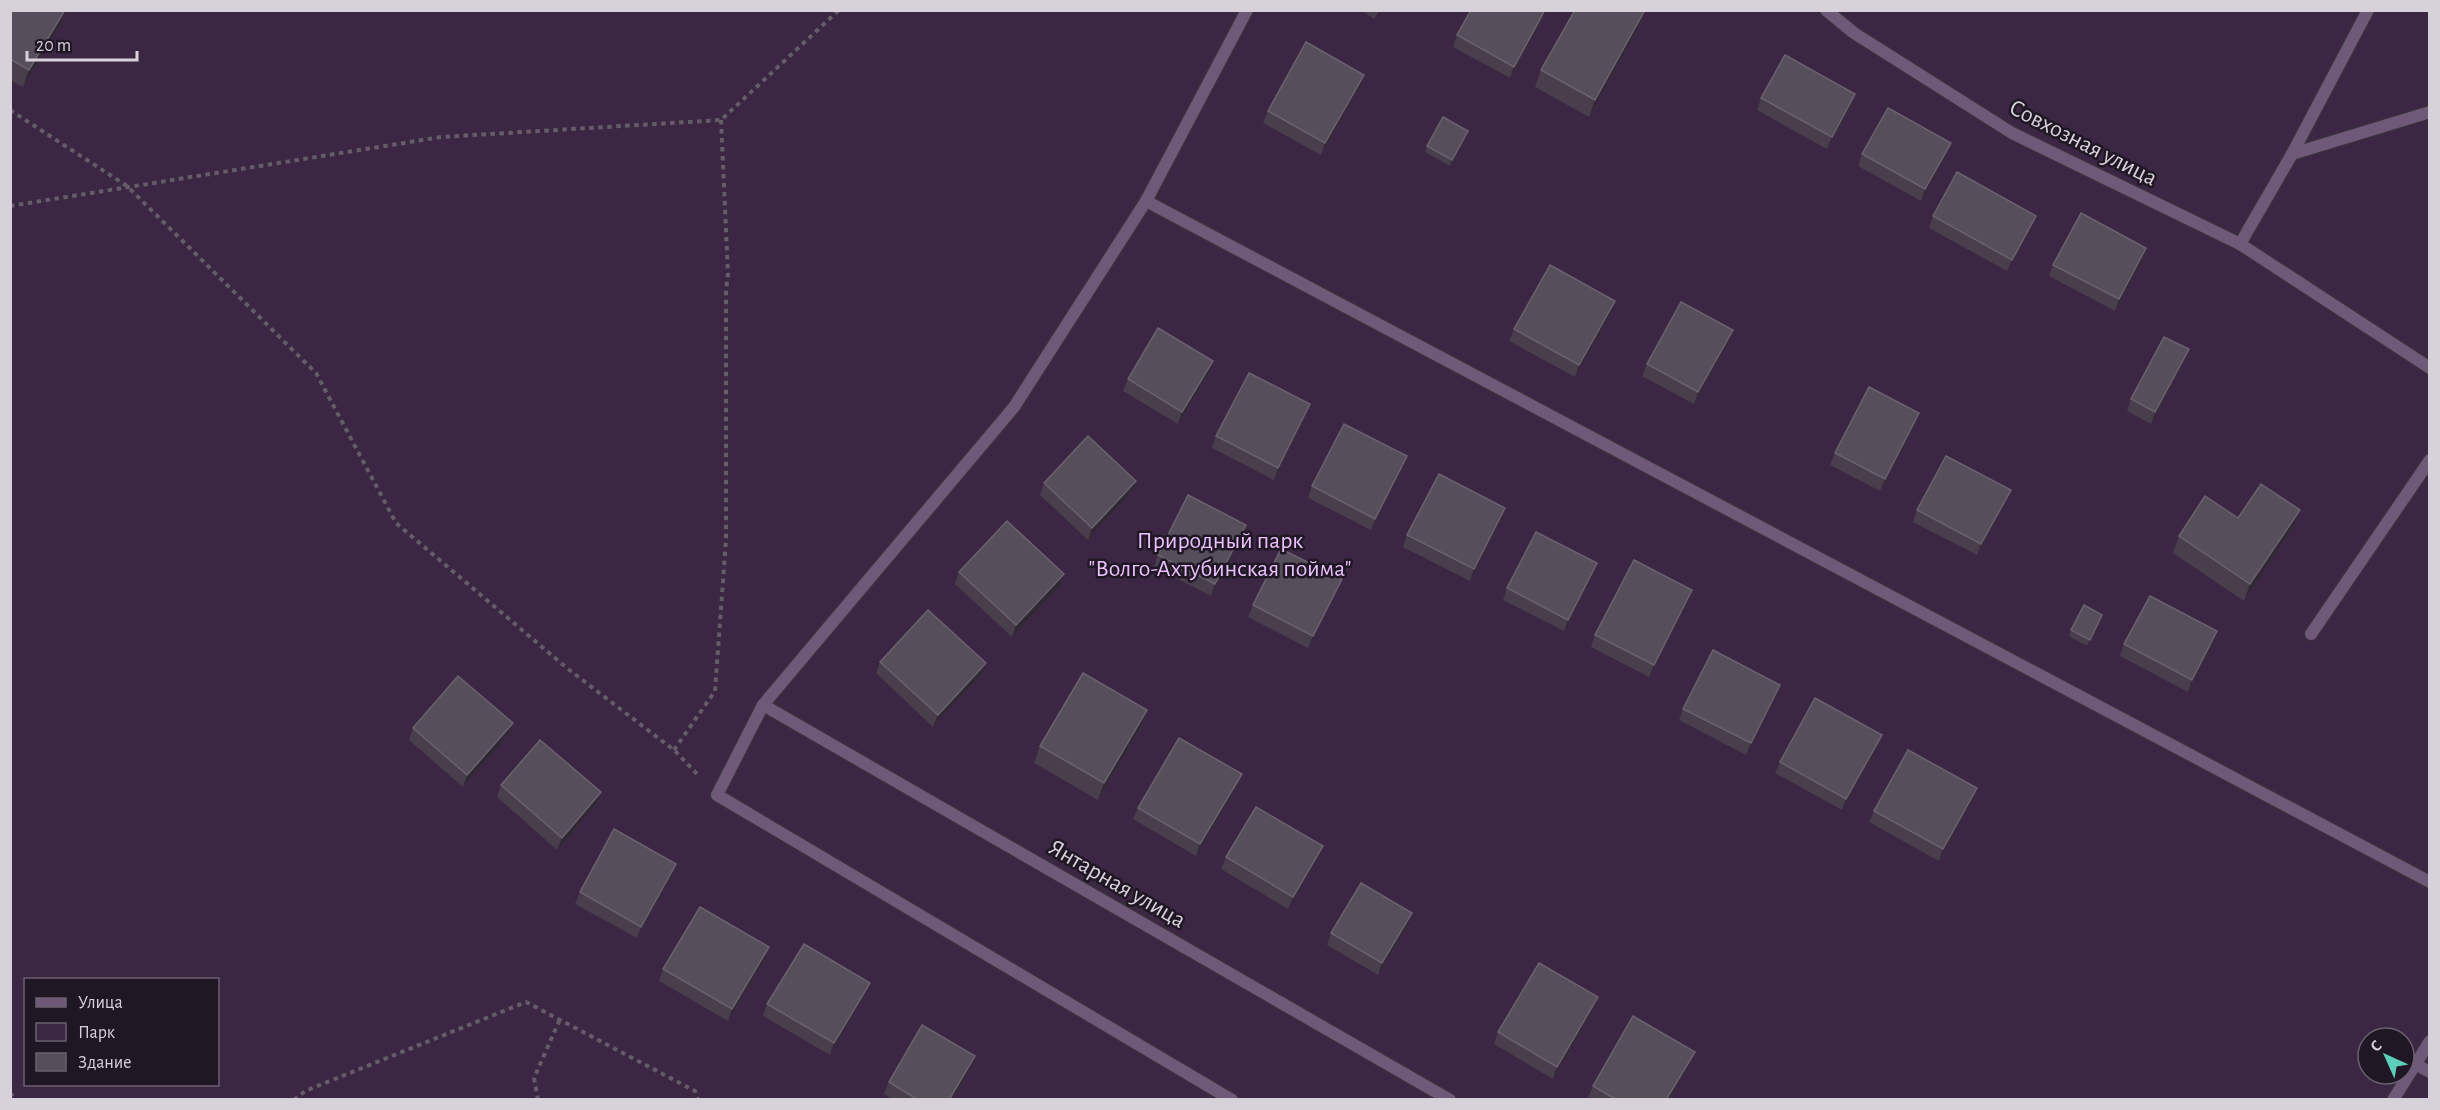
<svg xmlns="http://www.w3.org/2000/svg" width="2440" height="1110" font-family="'Alegreya Sans',sans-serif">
<rect width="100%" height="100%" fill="#201724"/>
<path fill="#3b2743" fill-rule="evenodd" d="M10 11H2429V1099H11ZM26 980H218V1084H26ZM2368 1038H2404V1074H2368Z"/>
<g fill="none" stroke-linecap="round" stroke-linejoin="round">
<g stroke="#3a313d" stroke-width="15">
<path id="lane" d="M2311 634 2430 460"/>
</g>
<g stroke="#3a313d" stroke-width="15">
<g id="street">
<path d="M1826 10 1854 33 2012 133 2240 244 2292 154 2368 10"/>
<path d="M2292 154 2430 112"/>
<path d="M1146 201 2430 882"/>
<path d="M2240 244 2430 368"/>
<path d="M763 705 1450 1100"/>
<path d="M2415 1064 2430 1072"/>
<path d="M1232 1100 717 795 763 705 1014 407 1146 201 1247 10"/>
<path d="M2393 1100 2430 1041"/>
</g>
</g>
<g stroke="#645c68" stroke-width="4" stroke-dasharray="4.5 4.5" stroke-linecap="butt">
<path d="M10 110 127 186 316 373 396 523 568 669 674 750 700 777"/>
<path d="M10 206 441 137 721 120 839 10"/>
<path d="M674 750 715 691 726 540V290L728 274 721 120"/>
<path d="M10 1093 17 1100"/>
<path d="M294 1100 305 1091 526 1002 695 1091 698 1100"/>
<path d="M538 1100 534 1078 560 1019"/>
</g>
<use href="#lane" stroke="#6f5979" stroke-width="12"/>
<use href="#street" stroke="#6f5979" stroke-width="12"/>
</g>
<g fill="#483e4c">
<path d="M10 10H66L62 22 23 87 10 80Z"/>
<path d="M1361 10H1380L1374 19Z"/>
<path d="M1645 10 1640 25 1589 117 1535 87 1541 70Z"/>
<path d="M1545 14 1510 78 1453 47 1457 35Z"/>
<path d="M1360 86 1321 155 1263 123 1268 111Z"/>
<path d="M1855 94 1851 106 1827 149 1757 110 1761 98Z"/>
<path d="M1466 137 1450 166 1425 152 1427 146Z"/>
<path d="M1862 154H1946L1921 201 1858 166Z"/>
<path d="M1933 216H2036L2031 228 2007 271 1929 228Z"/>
<path d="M2146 248 2142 260 2115 311 2049 276 2053 265Z"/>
<path d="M1615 301 1611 313 1575 377 1509 341 1514 329Z"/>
<path d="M1728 342 1694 404 1642 376 1647 364Z"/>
<path d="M2189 349 2184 361 2151 424 2127 411 2131 399Z"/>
<path d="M1209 373 1178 424 1123 391 1128 379Z"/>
<path d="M1310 404 1306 416 1274 480 1212 448 1216 436Z"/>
<path d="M1919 413 1915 425 1880 491 1830 465 1835 453Z"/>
<path d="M1407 456 1403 468 1371 530 1308 498 1312 486Z"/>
<path d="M1044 483 1132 492 1088 540 1040 495Z"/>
<path d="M2011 490 2006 501 1977 555 1913 522 1917 510Z"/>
<path d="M2238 518 2293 527 2244 601 2173 553 2179 536Z"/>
<path d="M1501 520 1470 581 1403 547 1407 535Z"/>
<path d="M1241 537 1211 596 1154 567 1158 555Z"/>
<path d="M1597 563 1593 575 1564 631 1503 600 1507 588Z"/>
<path d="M959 572 1064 574 1060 586 1012 637 955 584Z"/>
<path d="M1337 591 1308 648 1248 617 1253 605Z"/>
<path d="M1688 602 1649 677 1591 647 1595 635Z"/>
<path d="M2102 615 2087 646 2069 636 2071 630Z"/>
<path d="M2213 643 2188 692 2120 656 2124 644Z"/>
<path d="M880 662 982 675 933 727 876 673Z"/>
<path d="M1776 697 1746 755 1679 720 1683 709Z"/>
<path d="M1147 710 1141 727 1098 800 1034 763 1040 746Z"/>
<path d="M513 723 509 734 463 787 409 740 413 728Z"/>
<path d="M1878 746 1842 810 1775 773 1780 762Z"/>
<path d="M501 785 597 804 557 850 497 797Z"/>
<path d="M1237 786 1196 856 1133 819 1138 808Z"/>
<path d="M1977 788 1972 800 1939 861 1869 822 1874 811Z"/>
<path d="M1226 857 1318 858 1288 909 1221 869Z"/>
<path d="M676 864 672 875 637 938 575 904 580 892Z"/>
<path d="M1408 925 1378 975 1327 945 1331 933Z"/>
<path d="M765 959 728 1021 659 981 663 969Z"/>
<path d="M865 994 830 1055 763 1016 767 1004Z"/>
<path d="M1594 1009 1553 1079 1494 1044 1498 1032Z"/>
<path d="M1695 1052 1690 1064 1669 1100H1592L1588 1097 1593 1086Z"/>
<path d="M975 1056 971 1068 952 1100H893L884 1094 889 1082Z"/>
</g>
<g fill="#312835">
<path d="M65 10H66L62 22 23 87 29 70Z"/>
<path d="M1545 10H1547L1545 14 1510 78 1514 67Z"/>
<path d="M1645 10 1640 25 1589 117 1595 100Z"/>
<path d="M1364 75 1360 86 1321 155 1325 143Z"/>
<path d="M1855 94 1851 106 1827 149 1832 137Z"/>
<path d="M1468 131 1466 137 1450 166 1452 160Z"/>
<path d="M1951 143 1946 154 1921 201 1925 189Z"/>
<path d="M2036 216 2031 228 2007 271 2012 260Z"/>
<path d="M2146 248 2142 260 2115 311 2119 299Z"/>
<path d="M1615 301 1611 313 1575 377 1579 365Z"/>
<path d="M1733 330 1728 342 1694 404 1698 392Z"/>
<path d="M2189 349 2184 361 2151 424 2155 412Z"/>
<path d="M1213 361 1209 373 1178 424 1182 412Z"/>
<path d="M1310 404 1306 416 1274 480 1278 468Z"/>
<path d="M1919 413 1915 425 1880 491 1885 479Z"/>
<path d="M1407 456 1403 468 1371 530 1375 519Z"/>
<path d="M1136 481 1132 492 1088 540 1092 528Z"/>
<path d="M2011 490 2006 501 1977 555 1981 544Z"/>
<path d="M1505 508 1501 520 1470 581 1474 569Z"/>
<path d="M2300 510 2293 527 2244 601 2250 584Z"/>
<path d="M1246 525 1241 537 1211 596 1215 584Z"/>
<path d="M1597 563 1593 575 1564 631 1568 620Z"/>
<path d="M1064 574 1060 586 1012 637 1016 625Z"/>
<path d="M1342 579 1337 591 1308 648 1313 636Z"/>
<path d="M1692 590 1688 602 1649 677 1654 665Z"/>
<path d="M2217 631 2213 643 2188 692 2192 680Z"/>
<path d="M986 663 982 675 933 727 938 715Z"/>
<path d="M1780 685 1776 697 1746 755 1751 743Z"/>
<path d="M1147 710 1141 727 1098 800 1104 783Z"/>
<path d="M513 723 509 734 463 787 467 775Z"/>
<path d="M1882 735 1878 746 1842 810 1846 799Z"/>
<path d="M1242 774 1237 786 1196 856 1200 844Z"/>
<path d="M1977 788 1972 800 1939 861 1943 849Z"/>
<path d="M601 792 597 804 557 850 562 838Z"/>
<path d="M1323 846 1318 858 1288 909 1293 897Z"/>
<path d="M676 864 672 875 637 938 641 927Z"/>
<path d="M1412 913 1408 925 1378 975 1382 963Z"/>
<path d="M769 947 765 959 728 1021 732 1009Z"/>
<path d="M870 983 865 994 830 1055 834 1043Z"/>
<path d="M1598 997 1594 1009 1553 1079 1557 1067Z"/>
<path d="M1695 1052 1690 1064 1669 1100H1666Z"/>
<path d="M975 1056 971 1068 952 1100H949Z"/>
</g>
<g fill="#574e5b" stroke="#6b626f" stroke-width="1.5">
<path d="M10 10H65L29 70 10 59Z"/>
<path d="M1471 10H1545L1514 67 1457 35Z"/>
<path d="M1575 10H1645L1595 100 1541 70Z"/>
<path d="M1306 42 1364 75 1325 143 1268 111Z"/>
<path d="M1785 55 1855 94 1832 137 1761 98Z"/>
<path d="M1888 108 1951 143 1925 189 1862 154Z"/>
<path d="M1443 117 1468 131 1452 160 1427 146Z"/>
<path d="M1957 172 2036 216 2012 260 1933 216Z"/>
<path d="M2081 213 2146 248 2119 299 2053 265Z"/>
<path d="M1550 265 1615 301 1579 365 1514 329Z"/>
<path d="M1681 302 1733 330 1698 392 1647 364Z"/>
<path d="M1158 328 1213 361 1182 412 1128 379Z"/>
<path d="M2164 337 2189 349 2155 412 2131 399Z"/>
<path d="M1249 373 1310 404 1278 468 1216 436Z"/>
<path d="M1869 387 1919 413 1885 479 1835 453Z"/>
<path d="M1344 424 1407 456 1375 519 1312 486Z"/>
<path d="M1088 436 1136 481 1092 528 1044 483Z"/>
<path d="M1946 456 2011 490 1981 544 1917 510Z"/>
<path d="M1439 474 1505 508 1474 569 1407 535Z"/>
<path d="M2261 484 2300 510 2250 584 2179 536 2205 496 2238 518Z"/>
<path d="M1188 495 1246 525 1215 584 1158 555Z"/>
<path d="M1007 521 1064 574 1016 625 959 572Z"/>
<path d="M1536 532 1597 563 1568 620 1507 588Z"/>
<path d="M1281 549 1342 579 1313 636 1253 605Z"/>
<path d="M1634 560 1692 590 1654 665 1595 635Z"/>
<path d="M2150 596 2217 631 2192 680 2124 644Z"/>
<path d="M2084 605 2102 615 2090 640 2071 630Z"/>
<path d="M928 610 986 663 938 715 880 662Z"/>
<path d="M1713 650 1780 685 1751 743 1683 709Z"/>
<path d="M1083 673 1147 710 1104 783 1040 746Z"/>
<path d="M458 676 513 723 467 775 413 728Z"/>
<path d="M1815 698 1882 735 1846 799 1780 762Z"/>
<path d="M1179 738 1242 774 1200 844 1138 808Z"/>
<path d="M540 740 601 792 562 838 501 785Z"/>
<path d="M1908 750 1977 788 1943 849 1874 811Z"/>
<path d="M1256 807 1323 846 1293 897 1226 857Z"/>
<path d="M614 829 676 864 641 927 580 892Z"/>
<path d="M1361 883 1412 913 1382 963 1331 933Z"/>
<path d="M700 907 769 947 732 1009 663 969Z"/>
<path d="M804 944 870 983 834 1043 767 1004Z"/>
<path d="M1539 963 1598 997 1557 1067 1498 1032Z"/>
<path d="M1633 1016 1695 1052 1666 1100H1617L1593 1086Z"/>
<path d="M922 1025 975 1056 949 1100H918L889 1082Z"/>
</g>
<g text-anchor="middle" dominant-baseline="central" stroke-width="5" stroke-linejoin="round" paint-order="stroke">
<g font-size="24" fill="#d7d1da" stroke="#201724">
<text transform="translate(2083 143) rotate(27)">Совхозная улица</text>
<text transform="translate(1117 884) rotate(30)">Янтарная улица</text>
</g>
<g font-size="24" fill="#eabffd" stroke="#201724">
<text x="1220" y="541">Природный парк<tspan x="1220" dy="28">"Волго-Ахтубинская пойма"</tspan></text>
</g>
</g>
<rect width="2440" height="1110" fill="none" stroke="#d7d1da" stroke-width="24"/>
<rect x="24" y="978" width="195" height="108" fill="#201724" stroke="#69616d" stroke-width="1.5"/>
<rect x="36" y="998" width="30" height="9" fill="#6f5979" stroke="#69616d" stroke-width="1.5"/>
<text x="78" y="1008" font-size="18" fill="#d7d1da">Улица</text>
<rect x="36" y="1023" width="30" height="18" fill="#3b2743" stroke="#69616d" stroke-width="1.5"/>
<text x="78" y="1038" font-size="18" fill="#d7d1da">Парк</text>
<rect x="36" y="1053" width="30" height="18" fill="#574e5b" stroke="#69616d" stroke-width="1.5"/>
<text x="78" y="1068" font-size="18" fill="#d7d1da">Здание</text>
<g transform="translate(2386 1056) rotate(315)"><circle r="28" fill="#201724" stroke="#69616d" stroke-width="1.5"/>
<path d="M0-4.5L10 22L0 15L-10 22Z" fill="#5dceb8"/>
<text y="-9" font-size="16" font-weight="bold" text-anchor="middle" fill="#d7d1da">С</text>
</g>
<path d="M27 51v9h110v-9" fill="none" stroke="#d7d1da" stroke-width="3"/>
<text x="36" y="51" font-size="18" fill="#d7d1da" stroke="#201724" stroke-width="4.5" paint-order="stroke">20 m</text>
</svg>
